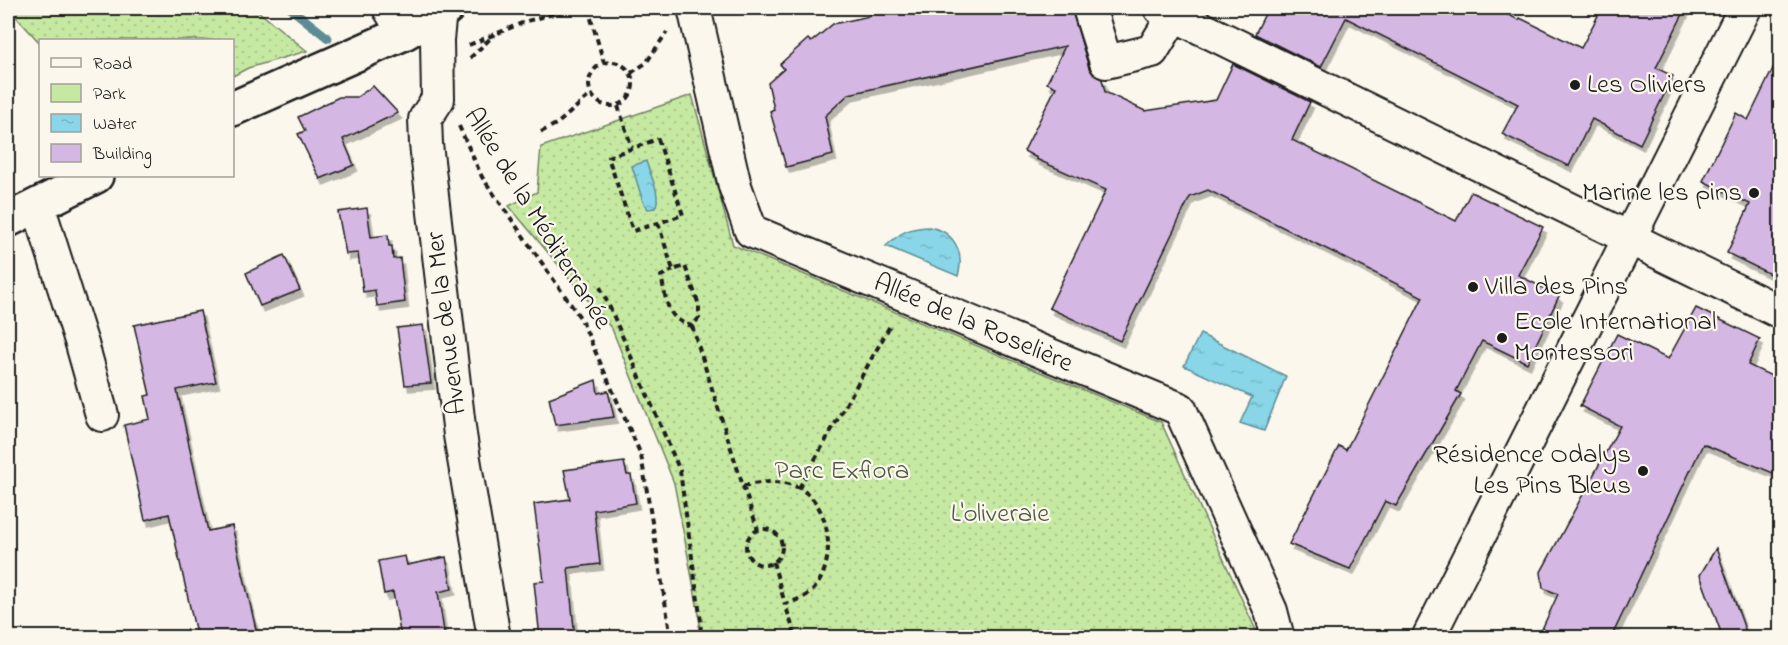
<svg xmlns="http://www.w3.org/2000/svg" width="1788" height="645" font-family="'Indie Flower',sans-serif">
<defs>
<pattern id="green-dots" width="8" height="8" patternUnits="userSpaceOnUse" patternTransform="scale(1.5)"><rect width="8" height="8" fill="#c6e9a2"/><path d="M2 2h.1M6 6h.1" fill="none" stroke="#aac78b" stroke-width="1.8" stroke-linecap="round"/></pattern>
<pattern id="water-ripples" width="26" height="14" patternUnits="userSpaceOnUse" patternTransform="scale(1.5)"><rect width="26" height="14" fill="#88d6e7"/><path d="M2 4q2-2 4 0t4 0M15 11q2-2 4 0t4 0" fill="none" stroke="#75b7c6"/></pattern>
<filter id="shadow"><feDropShadow dx="3.5" dy="6" stdDeviation="0" flood-color="#0004"/></filter>
</defs>
<rect width="100%" height="100%" fill="#fbf7ec"/>
<filter id="ink" filterUnits="userSpaceOnUse"><feTurbulence type="fractalNoise" baseFrequency=".0167" numOctaves="2"/><feDisplacementMap in="SourceGraphic" scale="12" xChannelSelector="R" yChannelSelector="G"/><feConvolveMatrix kernelMatrix="1 2 1 2 8 2 1 2 1" color-interpolation-filters="sRGB"/></filter>
<g filter="url(#ink)">
<g fill="url(#green-dots)" stroke="#71825f" stroke-width="1.5">
<path d="M8 8H254L307 51 248 68 233 76 232 40H40V43Z"/>
<path d="M692 95 733 245 1161 422 1259 637H698L700 620 674 483 612 329 509 206 537 192 541 147Z"/>
</g>
<g fill="url(#water-ripples)" stroke="#5d8c96" stroke-width="1.5">
<path d="M646 161C650 175 662 195 655 208L648 209 643 202 632 166Z"/>
<path d="M929 227C954 231 965 252 958 276L886 246C901 232 908 228 929 227Z"/>
<path d="M1200 334 1286 376 1264 431 1240 423 1252 397 1184 366Z"/>
</g>
<g fill="none" stroke-linecap="round" stroke-linejoin="round">
<path stroke="#5d8c96" stroke-width="9" d="M290 8 328 38"/>
</g>
<g fill="#d5b7e4" stroke="#1c1c1c" stroke-width="1.5" filter="url(#shadow)">
<path d="M869 8H1067L1072 10 1089 68 1094 75 1102 79 1105 92 1145 111 1216 100 1233 64 1310 102 1292 140 1456 221 1471 192 1543 227 1518 275 1559 296 1527 363 1482 341 1456 391 1461 394 1396 506 1385 501 1350 569 1289 544 1339 446 1346 450 1423 297 1208 190 1190 197 1120 341 1049 308 1106 190 1036 159 1037 158 1024 151 1056 87 1047 83 1065 46 849 94 825 116 833 155 786 167 770 111 774 109 768 83 784 69 780 64 808 39 811 42 833 24 870 16Z"/>
<path d="M1268 8H1494L1519 20 1520 18 1581 48 1602 8H1686L1656 68 1673 76 1640 144 1592 119 1569 166 1502 134 1518 104 1346 18 1321 67 1255 34Z"/>
<path d="M1780 54V279L1727 253 1750 204 1703 181 1736 113 1748 120Z"/>
<path d="M373 86 398 113 343 139 354 165 320 179 298 134 305 131 298 117 339 97H357Z"/>
<path d="M367 208 371 237 388 235 389 246H392L393 259 400 258 405 302 377 306 375 290 363 292 358 253 346 254 338 212Z"/>
<path d="M284 255 300 290 260 306 246 273Z"/>
<path d="M1696 308 1760 339 1748 365 1780 380V476L1703 444 1611 638H1538L1558 594 1543 588 1541 572 1620 426 1580 406 1617 334 1668 359Z"/>
<path d="M200 311 216 382 177 390 208 531 232 526 258 638H197L169 514 145 520 124 425 150 419 145 396 150 395 134 325Z"/>
<path d="M423 325 431 383 405 385 397 328Z"/>
<path d="M596 380 598 393 608 391 614 417 555 425 549 398Z"/>
<path d="M624 462 627 475H631L636 503 594 510 600 564 568 568 575 638H540L534 582 544 581 534 504 570 499 564 470Z"/>
<path d="M1716 548 1748 638H1723L1700 575Z"/>
<path d="M405 556 407 565 446 557 452 589 438 592 445 638H401L393 592 384 594 378 561Z"/>
</g>
<g fill="none" stroke-linecap="round" stroke-linejoin="round">
<g stroke="#1c1c1c" stroke-width="36">
<g id="minor">
<path d="M389 8 404 33"/>
<path d="M694 8 735 186 751 231 1180 409 1271 611 1278 638"/>
<path d="M1089 8 1106 62 1152 51 1174 15"/>
<path d="M1160 8 1780 312"/>
<path d="M440 10 437 40 438 99 425 119 426 144 460 435 494 638"/>
<path d="M38 205 82 344 102 415"/>
<path d="M1428 638 1745 8"/>
</g>
</g>
<g stroke="#1c1c1c" stroke-width="38">
<g id="major">
<path d="M232 109 404 33 447 8"/>
<path d="M8 220 96 176"/>
</g>
</g>
<g stroke="#1c1c1c" stroke-width="4" stroke-dasharray="6 4.5" stroke-linecap="butt">
<path d="M588 8 604 63"/>
<path d="M469 45 527 21 576 8"/>
<path d="M470 58 495 34"/>
<circle cx="611" cy="84" r="22"/>
<path d="M631 73 646 63 667 32"/>
<path d="M618 106 632 148"/>
<path d="M459 126 482 177 581 319 641 455 671 638"/>
<path d="M541 132 558 123 590 95"/>
<path d="M658 139 683 215 633 231 608 157Z"/>
<path d="M658 223 673 270 685 266 699 305V318L692 326C665 319 667 300 661 276L673 270"/>
<path d="M600 287 611 310 680 471 701 622 700 638"/>
<path d="M692 326 743 486C761 482 779 479 797 487 832 503 837 562 814 589 807 597 794 601 785 604L796 638"/>
<path d="M743 486 758 530"/>
<path d="M799 488 891 324"/>
<circle cx="764" cy="547" r="18"/>
<path d="M773 562 785 604"/>
<path d="M842 638 851 634 853 638"/>
</g>
<use href="#minor" stroke="#fbf7ec" stroke-width="32"/>
<use href="#major" stroke="#fbf7ec" stroke-width="33"/>
</g>
</g>
<g fill="#1c1c1c" stroke="#fbf7ec" stroke-width="2">
<circle cx="1575" cy="85" r="6"/>
<circle cx="1754" cy="193" r="6"/>
<circle cx="1473" cy="287" r="6"/>
<circle cx="1502" cy="338" r="6"/>
<circle cx="1643" cy="471" r="6"/>
</g>
<g text-anchor="middle" dominant-baseline="central" stroke-width="4.5" stroke-linejoin="round" paint-order="stroke">
<g font-size="27" fill="#1c1c1c" stroke="#fbf7ec" text-anchor="start">
<text x="1587" y="85">Les Oliviers</text>
<text x="1742" y="193" text-anchor="end">Marine les pins</text>
<text x="1485" y="287">Villa des Pins</text>
<text x="1514" y="322">Ecole International<tspan x="1514" dy="31">Montessori</tspan></text>
<text x="1631" y="455" text-anchor="end">Résidence Odalys<tspan x="1631" dy="31">Les Pins Bleus</tspan></text>
</g>
<g font-size="27" fill="#1c1c1c" stroke="#fbf7ec">
<text transform="translate(537 219) rotate(58)">Allée de la Méditerranée</text>
<text transform="translate(447 323) rotate(-97)">Avenue de la Mer</text>
<text transform="translate(973 324) rotate(23)">Allée de la Roselière</text>
</g>
<g font-size="27" fill="#4f5a44" stroke="#fbf7ec">
<text x="842" y="471">Parc Exflora</text>
<text x="1000" y="514">L'oliveraie</text>
</g>
</g>
<rect width="1788" height="645" fill="none" stroke="#fbf7ec" stroke-width="30"/>
<rect x="15" y="15" width="1758" height="615" fill="none" stroke="#1c1c1c" stroke-width="2" filter="url(#ink)"/>
<rect x="39" y="39" width="195" height="138" fill="#fbf7ec" stroke="#a29f99" stroke-width="1.5"/>
<rect x="51" y="58" width="30" height="9" fill="#fbf7ec" stroke="#a29f99" stroke-width="1.5"/>
<text x="93" y="69" font-size="18" fill="#1c1c1c">Road</text>
<rect x="51" y="84" width="30" height="18" fill="#c6e9a2" stroke="#a29f99" stroke-width="1.5"/>
<text x="93" y="99" font-size="18" fill="#1c1c1c">Park</text>
<rect x="51" y="114" width="30" height="18" fill="url(#water-ripples)" stroke="#a29f99" stroke-width="1.5"/>
<text x="93" y="129" font-size="18" fill="#1c1c1c">Water</text>
<rect x="51" y="144" width="30" height="18" fill="#d5b7e4" stroke="#a29f99" stroke-width="1.5"/>
<text x="93" y="159" font-size="18" fill="#1c1c1c">Building</text>
</svg>
